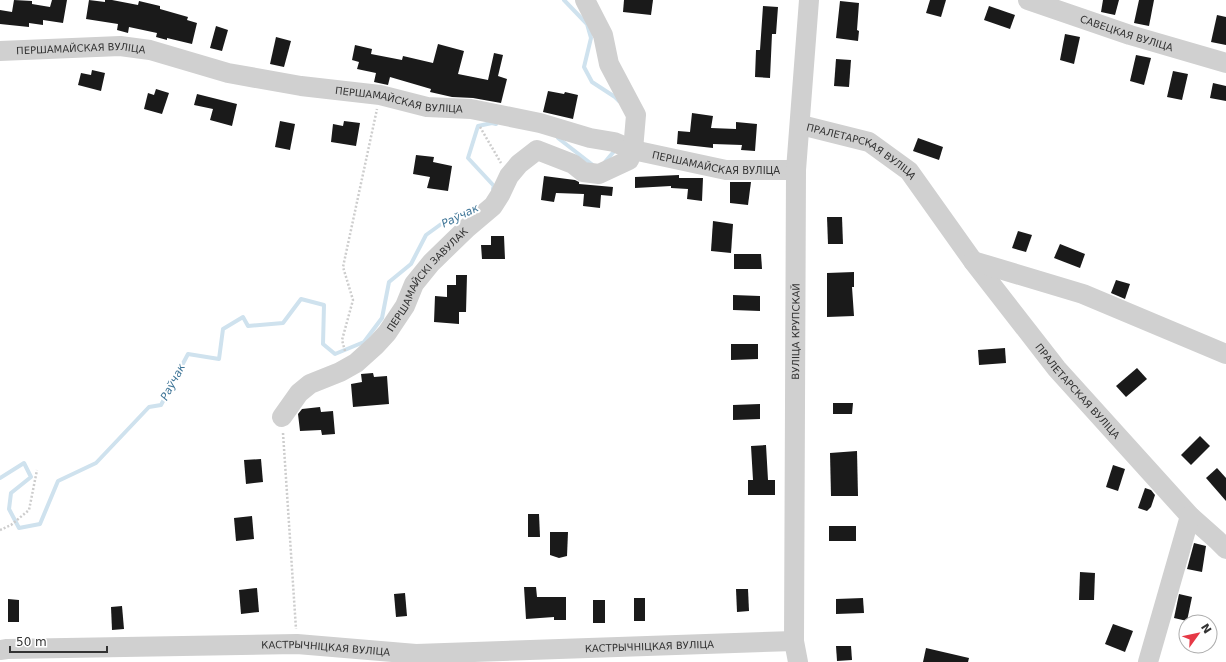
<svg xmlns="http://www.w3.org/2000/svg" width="1226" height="662" font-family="'DejaVu Sans',sans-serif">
<rect width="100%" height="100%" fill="#fff"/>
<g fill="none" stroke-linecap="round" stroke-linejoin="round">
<g stroke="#cfe2ee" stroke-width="4">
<path d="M564 0 587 24 591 38 584 67 592 82 615 97 619 101"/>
<path d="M558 138 594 166"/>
<path d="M605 162 616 149"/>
<path d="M493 189 494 186 468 158 478 126 492 123 496 124"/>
<path d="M0 478 24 463 31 477 11 493 9 509 19 528 40 524 58 481 96 463 149 407 161 405 188 354 219 359 223 329 243 317 248 326 283 323 301 299 324 305 323 344 335 354 364 342 382 318 389 282 411 264 426 235 444 222 475 210"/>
</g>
</g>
<g fill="#1a1a1a">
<path d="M14 0 32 1V4L50 7 52 0H67L63 23 43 20V25L29 23V27L0 24V10L12 12Z"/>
<path d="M89 0 105 2V0H112L138 5 139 1 160 6V9L188 17 187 20 197 23 192 44 167 38V40L156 37 157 33 129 27 128 33 117 30 118 24 86 19Z"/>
<path d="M624 0H653L651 15 623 12Z"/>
<path d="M930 0H946L941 17 926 13Z"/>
<path d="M1103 0H1119L1115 15 1101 12Z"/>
<path d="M1139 0H1154L1149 26 1134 23Z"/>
<path d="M840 1 859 3 857 30 859 31 858 41 836 38Z"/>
<path d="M763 6 778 7 776 34H772L770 78 755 77 756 50H760Z"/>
<path d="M989 6 1015 15 1010 29 984 20Z"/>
<path d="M1217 15 1226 17V45L1211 42Z"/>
<path d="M216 26 228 30 222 51 210 48Z"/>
<path d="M1065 34 1080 37 1074 64 1060 60Z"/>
<path d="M276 37 291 41 284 67 270 64Z"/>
<path d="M438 44 464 51 458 74 488 80 494 53 503 55 498 76 507 79 501 103 473 98 452 97 430 92 431 89 390 77 388 85 374 82 376 73 357 69 359 62 352 60 355 45 372 49 371 54 402 60 403 56 433 63Z"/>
<path d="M1136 55 1151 58 1144 85 1130 81Z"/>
<path d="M836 59 851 60 849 87 834 86Z"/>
<path d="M92 70 105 73 101 91 78 85 81 73 91 75Z"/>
<path d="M1173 71 1188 74 1182 100 1167 97Z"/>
<path d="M1213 83 1226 86V101L1210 98Z"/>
<path d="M156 89 169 93 162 114 144 109 148 93 154 95Z"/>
<path d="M548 91 564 94 565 92 578 95 573 119 543 112Z"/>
<path d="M197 94 237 104 232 126 210 120 213 109 194 105Z"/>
<path d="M692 113 713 116 711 128 736 129V122L757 124 755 151 741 150 742 145 713 144V148L677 144 678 131 690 132Z"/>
<path d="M280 121 295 124 290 150 275 147Z"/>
<path d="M344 121 360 123 356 146 331 142 333 124 343 126Z"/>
<path d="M918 138 943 147 939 160 913 151Z"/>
<path d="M416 155 434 157 433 162 452 166 448 191 427 188 430 177 413 174Z"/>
<path d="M679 175V178H703L702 201 687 199 688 189 671 188V186L635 188V177Z"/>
<path d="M544 176 575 180 579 182V184L613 187 612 196 601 195 600 208 583 206 584 194 556 193 554 202 541 200Z"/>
<path d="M730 182H751L748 205 730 203Z"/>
<path d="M827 217H842L843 244H828Z"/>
<path d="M713 221 733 224 731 253 711 251Z"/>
<path d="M1018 231 1032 235 1026 252 1012 248Z"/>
<path d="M491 236H504L505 259H482L481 245H491Z"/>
<path d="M1060 244 1085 254 1080 268 1054 258Z"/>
<path d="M734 254H761L762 269H734Z"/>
<path d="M854 272V287H852L854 316 827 317V273Z"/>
<path d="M456 275H467L466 312H459V324L434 322 435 296 447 297V285H456Z"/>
<path d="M1116 280 1130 284 1125 299 1111 293Z"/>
<path d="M733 295 760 296V311L733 310Z"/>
<path d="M731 344H758V359L731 360Z"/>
<path d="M1005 348 1006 363 979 365 978 350Z"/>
<path d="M1137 368 1147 379 1126 397 1116 386Z"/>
<path d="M373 373 374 377 387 376 389 404 353 407 351 384 362 382 361 374Z"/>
<path d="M833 403H853L852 414H833Z"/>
<path d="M760 404V419L733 420V405Z"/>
<path d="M320 407 321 412 333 411 335 434 322 435 321 430 300 431 298 414 302 409Z"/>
<path d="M1200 436 1210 446 1191 465 1181 455Z"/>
<path d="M766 445 768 480H775V495H748V480H753L751 446Z"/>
<path d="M857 451 858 496H831L830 453Z"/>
<path d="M261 459 263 482 246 484 244 460Z"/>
<path d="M1113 465 1125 469 1118 491 1106 487Z"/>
<path d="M1217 468 1226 478V501L1206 478Z"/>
<path d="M1145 488 1151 490 1155 495 1151 507 1147 511 1138 508Z"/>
<path d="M528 514H539L540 537H528Z"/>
<path d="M252 516 254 539 236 541 234 518Z"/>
<rect x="829" y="526" width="27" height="15"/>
<path d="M550 532H568L567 556 559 558 550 555Z"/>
<path d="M1194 543 1206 546 1202 572 1187 569Z"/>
<path d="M1080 572 1095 573 1094 600H1079Z"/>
<path d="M524 587H536L537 597H566V620H554V617L526 619Z"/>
<path d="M257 588 259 612 241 614 239 590Z"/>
<path d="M736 589H748L749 611 737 612Z"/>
<path d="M405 593 407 616 396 617 394 594Z"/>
<path d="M1179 594 1192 597 1187 621 1174 618Z"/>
<rect x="634" y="598" width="11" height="23"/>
<path d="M863 598 864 613 836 614V599Z"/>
<path d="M8 599 19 600V622H8Z"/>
<rect x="593" y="600" width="12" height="23"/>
<path d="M122 606 124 629 112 630 111 607Z"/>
<path d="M1113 624 1133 631 1125 652 1105 644Z"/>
<path d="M836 646H851L852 660 837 661Z"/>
<path d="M926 648 969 658 968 662H923Z"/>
</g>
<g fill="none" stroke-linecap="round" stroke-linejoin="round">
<g stroke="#cdcdcd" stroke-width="2.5" stroke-dasharray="2 2" stroke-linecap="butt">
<path d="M480 127 501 163"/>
<path d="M345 351 342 340 353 300 343 267 377 109"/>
<path d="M283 433 296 629"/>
<path d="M0 530 11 525 29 510 37 470"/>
</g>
<g stroke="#d0d0d0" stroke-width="20">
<path id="s1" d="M1028 0 1130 35 1226 63"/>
<path id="s2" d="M0 51 120 46 150 50 228 73 301 86 380 95 427 107 471 109 540 123 590 138 614 142 633 150 726 170H796"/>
<path id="s3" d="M801 125 869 142 909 171 973 261 1057 369 1190 516 1217 540 1226 549"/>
<path d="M973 261 1083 294 1226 354"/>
<path id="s4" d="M282 417 299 393 310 384 340 372 356 363 376 345 387 333 405 306 414 284 431 263 467 228 493 206 500 195 509 176 519 164 537 150 573 164 583 172 599 174 629 160 633 150 636 115 609 64 603 35 585 0"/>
<path id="s5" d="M0 650 7 649 297 644 416 654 794 641"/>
<path id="s6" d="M798 662 794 641 796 170 809 0"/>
<path d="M1148 662 1190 516"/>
</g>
</g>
<g text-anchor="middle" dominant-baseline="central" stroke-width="4" stroke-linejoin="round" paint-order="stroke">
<g font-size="10" fill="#333" stroke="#fff">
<text stroke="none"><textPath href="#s1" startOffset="104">САВЕЦКАЯ ВУЛІЦА</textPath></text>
<text stroke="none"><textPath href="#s2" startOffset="81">ПЕРШАМАЙСКАЯ ВУЛІЦА</textPath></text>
<text stroke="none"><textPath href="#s2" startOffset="405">ПЕРШАМАЙСКАЯ ВУЛІЦА</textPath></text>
<text stroke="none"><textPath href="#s3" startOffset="67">ПРАЛЕТАРСКАЯ ВУЛІЦА</textPath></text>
<text stroke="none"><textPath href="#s2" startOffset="730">ПЕРШАМАЙСКАЯ ВУЛІЦА</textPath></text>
<text stroke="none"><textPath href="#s4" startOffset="205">ПЕРШАМАЙСКІ ЗАВУЛАК</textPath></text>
<text stroke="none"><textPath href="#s6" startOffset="331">ВУЛІЦА КРУПСКАЙ</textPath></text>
<text stroke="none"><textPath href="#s3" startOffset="397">ПРАЛЕТАРСКАЯ ВУЛІЦА</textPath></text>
<text stroke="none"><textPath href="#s5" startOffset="650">КАСТРЫЧНІЦКАЯ ВУЛІЦА</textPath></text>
<text stroke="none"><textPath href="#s5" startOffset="326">КАСТРЫЧНІЦКАЯ ВУЛІЦА</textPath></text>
</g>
<g font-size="11" font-style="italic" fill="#3f7597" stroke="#fff">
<text transform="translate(460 216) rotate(-26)">Раўчак</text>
<text transform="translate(173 382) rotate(-62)">Раўчак</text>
</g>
</g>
<g transform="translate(1198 634) rotate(57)"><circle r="19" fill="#ffffff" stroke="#adadad"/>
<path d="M0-3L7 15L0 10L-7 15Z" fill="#e63946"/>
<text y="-6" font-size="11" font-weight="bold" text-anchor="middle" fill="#333333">N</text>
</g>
<path d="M10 646v6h97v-6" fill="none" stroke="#333333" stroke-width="2"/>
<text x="16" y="646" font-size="12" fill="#333333" stroke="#ffffff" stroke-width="3" paint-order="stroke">50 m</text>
</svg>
